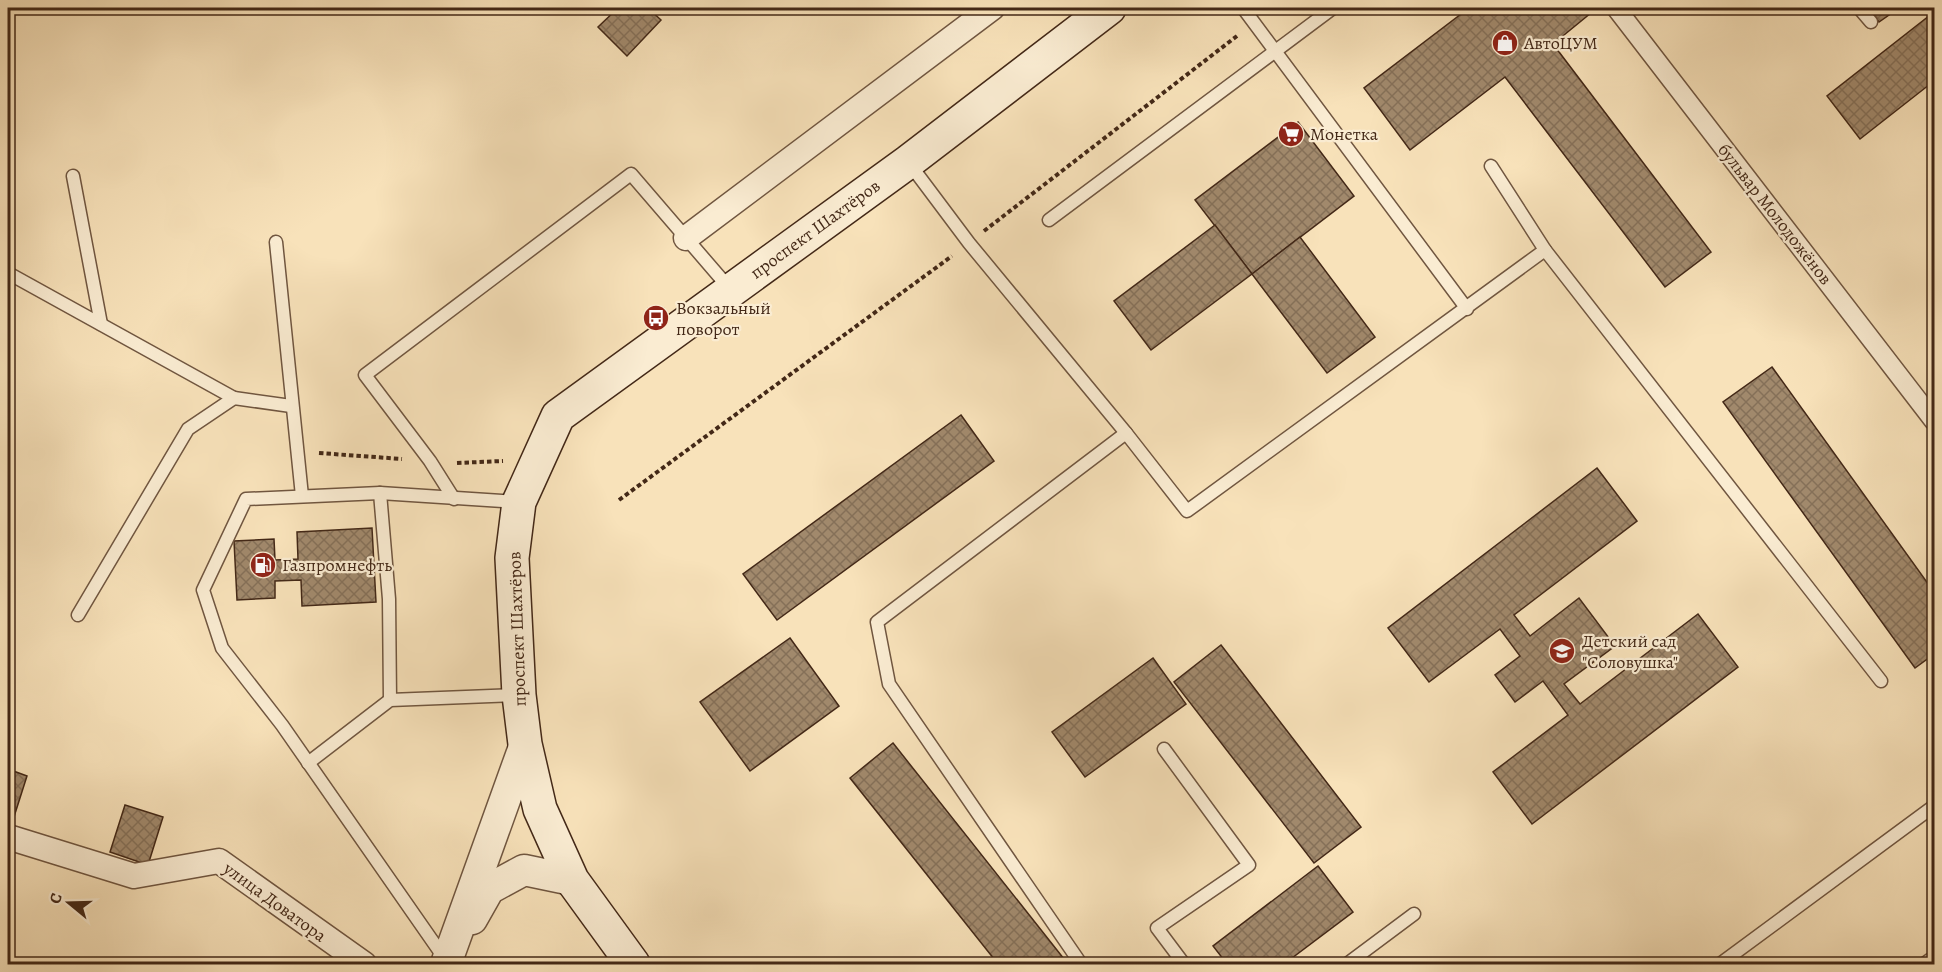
<svg xmlns="http://www.w3.org/2000/svg" width="1942" height="972" font-family="Alegreya,serif">
<defs>
<pattern id="building-cross-hatch" width="8" height="8" patternUnits="userSpaceOnUse" patternTransform="scale(1.5)"><rect width="8" height="8" fill="#a1896c"/><path d="M0 0l8 8M0 8l8-8" fill="none" stroke="#857058"/></pattern>
</defs>
<rect width="100%" height="100%" fill="#f8e2ba"/>
<filter id="stains"><feTurbulence type="fractalNoise" baseFrequency=".00333" numOctaves="4"/><feColorMatrix values="0 0 0 0 .2 0 0 0 0 .09 0 0 0 0 .02 0 0 0 .5 -.17"/></filter>
<radialGradient id="worn" r=".72"><stop offset=".6" stop-color="#630" stop-opacity="0"/><stop offset="1" stop-color="#630" stop-opacity=".3"/></radialGradient>
<g fill="url(#building-cross-hatch)" stroke="#432817" stroke-width="1.5">
<path d="M618 8H648L661 20 627 56 598 27Z"/>
<path d="M1469 8H1597L1553 44 1711 252 1665 287 1505 77 1410 150 1364 88Z"/>
<path d="M1868 8H1899L1879 22Z"/>
<path d="M1934 12V81L1860 139 1827 96Z"/>
<path d="M1298 122 1354 196 1252 274 1195 200Z"/>
<path d="M1215 225 1252 274 1300 237 1375 337 1327 373 1252 274 1151 350 1114 301Z"/>
<path d="M1772 367 1934 592V654L1915 668 1723 402Z"/>
<path d="M961 415 994 461 777 620 743 574Z"/>
<path d="M1597 468 1637 521 1514 615 1530 636 1579 598 1615 646 1564 684 1580 704 1698 614 1738 667 1532 824 1493 772 1568 715 1543 681 1515 702 1495 675 1520 656 1500 629 1429 682 1388 628Z"/>
<path d="M372 528 376 602 302 606 301 580 275 581V598L237 600 234 541 274 539 275 560 298 559 297 532Z"/>
<path d="M790 638 839 706 750 771 700 702Z"/>
<path d="M1221 645 1361 827 1314 863 1174 682Z"/>
<path d="M1153 658 1186 704 1085 777 1052 732Z"/>
<path d="M893 743 1068 964H998L850 778Z"/>
<path d="M8 769 27 776 12 823 8 822Z"/>
<path d="M125 805 163 817 148 865 110 852Z"/>
<path d="M1318 866 1353 912 1284 964H1227L1213 946Z"/>
</g>
<g fill="none" stroke-linecap="round" stroke-linejoin="round">
<g stroke="#705640" stroke-width="15">
<g id="service">
<path d="M1243 8 1467 309"/>
<path d="M1859 8 1871 22"/>
<path d="M909 163 969 243 1126 433"/>
<path d="M73 176 101 324"/>
<path d="M1049 220 1333 8"/>
<path d="M276 242 302 496"/>
<path d="M1545 250 1881 681"/>
<path d="M8 273 234 398"/>
<path d="M380 493 389 599 390 700"/>
<path d="M454 499 430 461 365 375 631 174 730 289"/>
<path d="M78 615 188 429 234 398 291 406"/>
<path d="M1164 749 1249 865 1157 928 1184 964"/>
<path d="M308 763 390 700 517 695"/>
<path d="M445 959 282 725 222 648 203 590 246 499 380 493 518 502"/>
<path d="M1081 964 889 684 877 622 1126 433 1187 511 1545 250 1491 166"/>
<path d="M1347 964 1414 914"/>
<path d="M1720 964 1934 806"/>
<path d="M1924 964 1934 957"/>
</g>
</g>
<g stroke="#705640" stroke-width="21">
<path id="pedestrian" d="M1616 8 1934 421"/>
</g>
<g stroke="#705640" stroke-width="27">
<g id="minor">
<path d="M686 238 992 8"/>
<path d="M8 837 134 876 219 861 364 964"/>
</g>
</g>
<g stroke="#705640" stroke-width="33">
<g id="tertiary">
<path d="M472 919 489 889 524 870 572 880"/>
<path d="M447 961 525 744"/>
</g>
</g>
<g stroke="#432817" stroke-width="36">
<path id="secondary" d="M633 964 572 880 540 809 525 744 519 695 512 558 519 502 558 416 908 162 1109 8"/>
</g>
<g stroke="#432817" stroke-width="4" stroke-dasharray="4.5 3" stroke-linecap="butt">
<path d="M984 231 1237 36"/>
<path d="M319 453 402 459"/>
<path d="M457 463 503 461"/>
<path d="M619 500 952 256"/>
</g>
<use href="#service" stroke="#faecd2" stroke-width="12"/>
<use href="#pedestrian" stroke="#faecd2" stroke-width="18"/>
<use href="#minor" stroke="#faecd2" stroke-width="24"/>
<use href="#tertiary" stroke="#faecd2" stroke-width="30"/>
<use href="#secondary" stroke="#faecd2" stroke-width="33"/>
</g>
<defs>
<g id="shop-disc" transform="scale(1.35)"><circle r="9.5" fill="#8f2418" stroke="#faecd2"/><path d="M-5-2.5h2.3a2.7 3.5 0 0 1 5.4 0H5L5.5 6h-11ZM-1.5-2.5h3a1.5 2.3 0 0 0-3 0Z" fill="#fff"/></g>
<g id="supermarket-disc" transform="scale(1.35)"><circle r="9.5" fill="#8f2418" stroke="#faecd2"/><path d="M-6-5.5h2.5l.6 2H6L4.5 2H-2.5L-4.4-4H-6ZM-1.5 3.2a1.3 1.3 0 1 0 .1 0ZM3 3.2a1.3 1.3 0 1 0 .1 0Z" fill="#fff"/></g>
<g id="bus-disc" transform="scale(1.35)"><circle r="9.5" fill="#8f2418" stroke="#faecd2"/><path d="M-5-6H5V4H4V6H2V4H-2V6H-4V4H-5ZM-3.5-4V0h7V-4ZM-3.5 1.2v1.5H-2V1.2ZM2 1.2v1.5H3.5V1.2Z" fill="#fff"/></g>
<g id="fuel-disc" transform="scale(1.35)"><circle r="9.5" fill="#8f2418" stroke="#faecd2"/><path d="M-5.5-6h7V0h2V4h1.3V-2.5L3-4.5l.8-.8L6-3V5H2.5V1h-1V6h-7ZM-4.2-4.7v3.2H.2V-4.7Z" fill="#fff"/></g>
<g id="school-disc" transform="scale(1.35)"><circle r="9.5" fill="#8f2418" stroke="#faecd2"/><path d="M0-5L7-2L0 1L-7-2ZM-4 1L0 2.5L4 1V4Q0 6-4 4Z" fill="#fff"/></g>
</defs>
<g fill-rule="evenodd">
<use href="#shop-disc" x="1505" y="43"/>
<use href="#supermarket-disc" x="1291" y="134"/>
<use href="#bus-disc" x="656" y="318"/>
<use href="#fuel-disc" x="263" y="565"/>
<use href="#school-disc" x="1562" y="651"/>
</g>
<g text-anchor="middle" dominant-baseline="central" stroke-width="4.5" stroke-linejoin="round" paint-order="stroke">
<g font-size="18" fill="#432817" stroke="#faecd2" text-anchor="start">
<text x="1524" y="43">АвтоЦУМ</text>
<text x="1310" y="134">Монетка</text>
<text x="676" y="308">Вокзальный<tspan x="676" dy="21">поворот</tspan></text>
<text x="282" y="565">Газпромнефть</text>
<text x="1582" y="641">Детский сад<tspan x="1582" dy="21">"Соловушка"</tspan></text>
</g>
<g font-size="18" fill="#432817" stroke="#faecd2">
<text transform="translate(1775 214) rotate(52)">бульвар Молодожёнов</text>
<text transform="translate(815 229) rotate(-36)">проспект Шахтёров</text>
<text transform="translate(517 629) rotate(-92)">проспект Шахтёров</text>
<text transform="translate(275 902) rotate(36)">улица Доватора</text>
</g>
</g>
<rect width="1942" height="972" fill="none" stroke="#f8e2ba" stroke-width="30"/>
<rect x="9" y="9" width="1924" height="954" fill="none" stroke="#432817" stroke-width="3"/>
<rect x="15" y="15" width="1912" height="942" fill="none" stroke="#432817" stroke-width="1.5"/>
<g transform="translate(69 903) rotate(289)" stroke="#faecd2" stroke-width="4.5" paint-order="stroke">
<path d="M0-4.5L10 22L0 15L-10 22Z" fill="#432817"/>
<text y="-9" font-size="16" font-weight="bold" text-anchor="middle" fill="#432817">С</text>
</g>
<rect width="100%" height="100%" filter="url(#stains)"/>
<rect width="100%" height="100%" fill="url(#worn)"/>
</svg>
